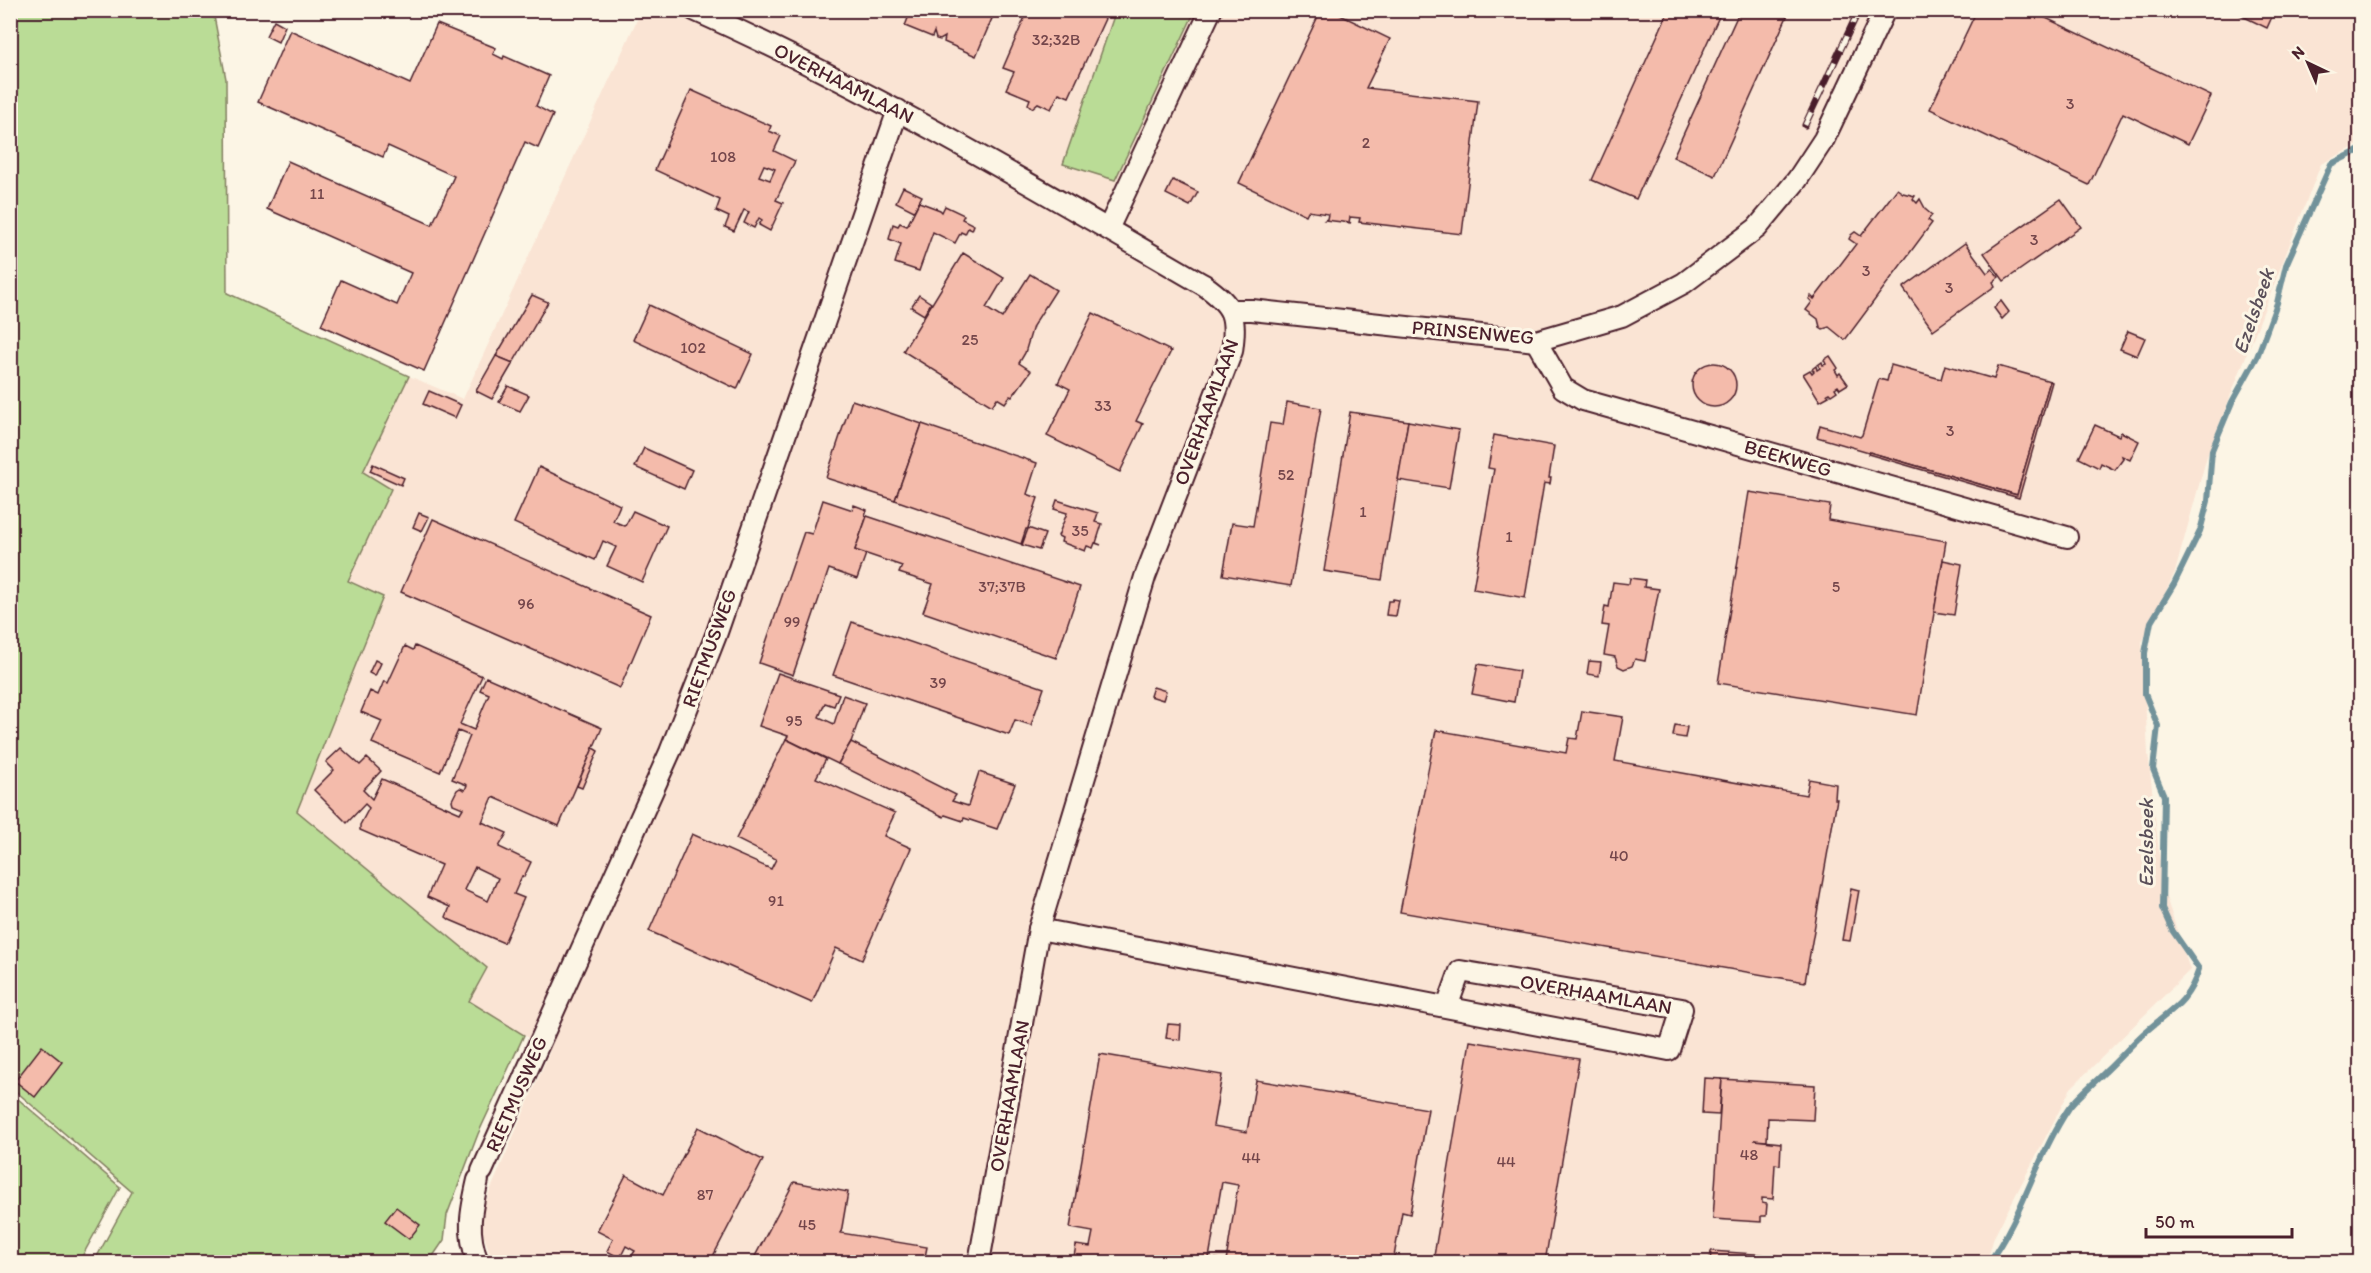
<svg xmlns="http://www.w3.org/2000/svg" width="2371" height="1273" font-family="Itim,sans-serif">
<rect width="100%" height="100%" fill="#fcf5e5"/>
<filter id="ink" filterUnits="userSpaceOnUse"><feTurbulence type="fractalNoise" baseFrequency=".0167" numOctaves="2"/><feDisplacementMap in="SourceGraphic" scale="12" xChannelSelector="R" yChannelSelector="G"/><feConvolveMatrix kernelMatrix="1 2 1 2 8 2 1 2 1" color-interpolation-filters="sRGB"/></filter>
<g filter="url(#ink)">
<path fill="#fae4d4" d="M641 11H2360V144L2321 164 2207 456 2175 572 2142 642 2148 753 2163 888 2190 970 2071 1088 1994 1237 1987 1262H493L478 1219 550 1051 469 1001 486 968 296 811 383 597 348 581 391 489 363 472 409 376 463 399Z"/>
<g fill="#badc96" stroke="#827e60" stroke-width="1.5">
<path d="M1116 10 1195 11 1115 180 1063 164Z"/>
<path d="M11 11H213L226 79 227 293 409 376 363 472 391 489 348 581 383 597 297 811 487 968 469 1001 524 1035 478 1134 447 1215 444 1240 429 1262H94L132 1192 11 1087Z"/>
<path d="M10 1092 120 1187 79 1262H11Z"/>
</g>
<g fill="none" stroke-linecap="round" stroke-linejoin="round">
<path stroke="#72929a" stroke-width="6" d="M1989 1262C2023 1216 2036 1157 2069 1108 2079 1095 2093 1084 2105 1072 2118 1060 2130 1046 2143 1034 2169 1010 2187 1006 2199 969L2172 930 2162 908 2164 796 2153 769 2158 726 2145 694V653L2151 622 2174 584 2200 531 2208 501 2212 450 2232 402 2257 357 2277 303 2286 265 2331 164 2360 150"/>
</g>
<g fill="#f4bbab" stroke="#4a1f2b" stroke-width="1.5" fill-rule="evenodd">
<path d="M911 10H981L993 16 976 56 944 42 945 37 940 40 936 39 934 32 932 37 905 26Z"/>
<path d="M1028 10H1109L1069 97 1059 93 1051 109 1038 103 1032 108 1028 104 1030 99 1006 89 1014 72 1003 68Z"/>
<path d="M1321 10H1330L1390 39 1366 88 1478 101 1462 234 1359 222 1360 218 1350 217 1349 222 1351 223 1325 220 1327 219 1328 214 1308 211 1306 215 1239 183Z"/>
<path d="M1669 10H1722L1636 199 1592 180Z"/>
<path d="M1740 10H1790L1715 176 1673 157Z"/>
<path d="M1977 10H2029L2211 96 2188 144 2123 113 2089 185 1930 109Z"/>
<path d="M2230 10H2275L2267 28Z"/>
<path d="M274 20 285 26 278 42 266 36Z"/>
<path d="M437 24 496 48 493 54 503 59 504 56 549 76 536 106 553 115 538 148 525 142 424 371 321 325 341 280 397 305 411 273 267 209 288 161 432 225 454 176 388 146 383 157 258 102 290 30 410 84Z"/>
<path d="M691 90 771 126 769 131 781 136 774 151 795 161 776 200 783 203 770 231 759 225 762 220 759 218 754 228 744 223 749 212 744 210 734 231 725 227 729 217 716 211 720 200 655 170ZM764 165 775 169 770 180 759 176Z"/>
<path d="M1173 180 1198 192 1190 206 1166 194Z"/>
<path d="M903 187 922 196 914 211 896 202Z"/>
<path d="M1897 189 1903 193 1915 196 1913 199 1917 203 1920 199 1926 210 1932 215 1928 220 1932 223 1845 340 1829 327 1823 329 1820 327 1818 319 1806 310 1812 302 1809 299 1811 296 1814 299 1856 244 1849 239 1851 235 1855 232 1861 236Z"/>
<path d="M2061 199 2081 227 2004 281 1984 253Z"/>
<path d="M919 202 940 210 942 212 945 206 964 215 962 219 974 225 972 230 968 228 965 234 961 232 955 243 933 232 919 271 895 263 901 244 889 239 893 224 898 226 900 223 907 226Z"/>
<path d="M1965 243 1987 273 1992 269 1999 277 1993 282 1995 286 1933 330 1903 288Z"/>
<path d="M963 253 1004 278 986 308 1002 318 1030 274 1056 290 1033 326 1025 353 1019 363 1031 371 1012 397 1010 396 1005 403 997 398 992 406 903 351Z"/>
<path d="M532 295 548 302 513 363 496 356Z"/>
<path d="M919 295 931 303 924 315 911 307Z"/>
<path d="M2001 301 2009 312 2002 319 1994 308Z"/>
<path d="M649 305 753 354 737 389 633 340Z"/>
<path d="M1093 313 1171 351 1136 421 1143 424 1120 472 1047 436 1070 389 1058 383Z"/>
<path d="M2128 331 2145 338 2137 356 2120 349Z"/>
<path d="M496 356 513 363 492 399 476 391Z"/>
<path d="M1830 356 1838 368 1835 370 1838 375 1840 373 1848 384 1840 389 1838 386 1835 388 1837 391 1831 395 1829 393 1827 394 1829 396 1820 401 1803 374 1810 370 1812 373 1814 371 1812 369 1816 366 1817 370 1820 368 1818 365 1822 362 1823 365 1826 364 1824 360Z"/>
<circle cx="1714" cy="385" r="22"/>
<path d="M1891 365 1941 379 1945 365 1994 379 1998 366 2050 381 2017 495 1817 437 1820 425 1860 437 1862 435 1879 379 1887 381Z"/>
<path d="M2050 381 2052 382 2019 498 1868 454 1869 452 2017 495Z"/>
<path d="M508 386 529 395 520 411 499 402Z"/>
<path d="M429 391 461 405 455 418 423 404Z"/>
<path d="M852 400 922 424 895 500 826 478Z"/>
<path d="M1287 402 1321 408 1291 586 1223 575 1232 523 1253 526 1270 423 1283 425Z"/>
<path d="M1350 412 1408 421 1382 580 1324 571Z"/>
<path d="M1408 421 1459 430 1449 488 1398 480Z"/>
<path d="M922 424 1037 463 1027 494 1038 498 1028 528 1045 534 1039 550 1022 545 1028 529H1026L1021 544 895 500Z"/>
<path d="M2095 425 2119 436 2121 432 2139 441 2130 460 2122 456 2123 459 2115 470 2101 463 2099 468 2079 458Z"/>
<path d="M1494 435 1554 446 1549 478H1551L1550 484 1544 483 1525 598 1473 589 1494 469 1488 468Z"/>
<path d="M644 448 692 470 684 489 635 467Z"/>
<path d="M373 464 404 478 401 485 370 471Z"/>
<path d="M539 467 620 505 613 521 625 526 633 511 667 526 642 582 607 566 616 547 603 541 595 560 514 523Z"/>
<path d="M1749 492 1830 505 1828 520 1946 541 1917 715 1718 683Z"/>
<path d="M823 500 853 510 854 505 867 510 865 515 867 516 855 550 866 554 857 579 829 569 793 675 759 663 804 532 812 534Z"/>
<path d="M1057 500 1098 513 1095 522 1102 524 1096 543 1101 545 1095 543 1093 548 1087 546 1085 551 1061 542 1062 538 1058 536 1067 513 1054 509Z"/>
<path d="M419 513 429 517 422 531 413 527Z"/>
<path d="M867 516 1080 587 1056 658 923 612 933 584 899 573 902 566 855 550Z"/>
<path d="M433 519 651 615 620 688 401 592Z"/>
<path d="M1943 560 1962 564 1954 615 1934 612Z"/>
<path d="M1630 578 1645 580 1644 587 1659 589 1645 661 1635 659 1632 666 1624 669 1618 666 1615 657 1604 655 1609 626 1602 625 1605 606 1609 607 1613 582 1629 584Z"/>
<path d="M1393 599 1399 600 1396 616 1386 615 1388 601H1392Z"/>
<path d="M852 622 1044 688 1031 725 1015 720 1009 735 833 675Z"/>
<path d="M405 646 413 650 415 646 482 676 460 724 474 730 489 694 480 690 486 677 602 728 559 826 493 797 482 822 507 833 499 847 531 862 524 877 522 876 514 894 524 898 504 943 450 920 446 917 450 907 427 897 441 865 360 830V825L369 808 365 804 347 823 314 790 334 770 326 762 341 748 360 765 367 758 381 771 363 790 372 799 382 779 460 813 463 808 453 804 452 800 457 790 460 788 465 790 467 785 452 779 470 736 458 731 440 772 372 743 382 721 361 712 370 691 378 695 384 681 388 683ZM475 867 498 878 488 901 464 890Z"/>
<path d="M375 660 381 663 375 676 369 673Z"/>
<path d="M1589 661 1601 662 1599 676 1587 674Z"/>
<path d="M1478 664 1519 671 1514 702 1472 694Z"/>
<path d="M778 673 839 694 834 706 825 703 819 717 834 724 843 695 865 703 851 742 838 764 786 739 788 736 759 726Z"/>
<path d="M1153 687 1166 691 1163 700 1150 696Z"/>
<path d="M1582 711 1623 717 1615 761 1806 795 1809 779 1836 784 1835 799H1837L1805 982 1400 912 1436 730 1566 753 1569 738 1577 739Z"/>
<path d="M1675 725 1687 727 1685 738 1673 736Z"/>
<path d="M786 739 826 759 816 778 895 813 884 836 911 848 862 960 836 948 812 1003 649 931 692 834 771 869 776 859 736 839Z"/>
<path d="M851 742 956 795 952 801 968 806 979 772 1015 784 997 829 964 818 963 821 945 815 944 817 838 764Z"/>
<path d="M593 748 598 751 582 788 577 786Z"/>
<path d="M1851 888 1859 890 1850 941 1842 940Z"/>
<path d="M1168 1024 1181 1025 1180 1040 1166 1038Z"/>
<path d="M1470 1041 1579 1059 1545 1262H1433Z"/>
<path d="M42 1046 62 1062 35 1097 15 1081Z"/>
<path d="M1100 1054 1222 1075 1213 1126 1247 1132 1256 1080 1428 1109 1410 1214 1402 1212 1393 1262H1073L1076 1245 1090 1247 1093 1232 1070 1228ZM1222 1182 1238 1185 1226 1261 1209 1258Z"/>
<path d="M1704 1078 1722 1079 1719 1115 1702 1114Z"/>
<path d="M1722 1079 1815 1085 1813 1120 1768 1118 1767 1141 1754 1140 1781 1143 1780 1165 1775 1164 1773 1199 1762 1198V1203L1767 1204 1766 1216H1761V1222L1713 1219Z"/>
<path d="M698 1127 763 1160 710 1262H642L631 1257 635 1251 626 1246 620 1258 607 1251 613 1239 597 1231 626 1175 663 1195Z"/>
<path d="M794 1182 848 1192 841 1233 927 1247 924 1262H752Z"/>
<path d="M396 1207 420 1225 409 1239 385 1221Z"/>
<path d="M1711 1251 1796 1257V1262H1710Z"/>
</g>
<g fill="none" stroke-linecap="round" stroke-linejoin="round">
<g stroke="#4a1f2b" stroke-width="24">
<g id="minor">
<path d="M694 10C871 89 1037 188 1204 285 1233 306 1237 315 1232 351L1145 577 1039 929 979 1262"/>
<path d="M1108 229 1211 10"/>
<path d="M1230 310H1252L1536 341 1622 316 1684 283 1757 228 1797 180 1824 139 1885 10"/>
<path d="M1536 341 1563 388 1583 400 2067 537"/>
<path d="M1039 929 1669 1050 1682 1009 1460 971 1447 1007"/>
<path d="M482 1171 670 752 716 635 898 110"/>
<path d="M478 1180C471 1210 466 1232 478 1262"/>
</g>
</g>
<use href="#minor" stroke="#fcf5e5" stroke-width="20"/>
<g stroke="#4a1f2b" stroke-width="7">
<path id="rail" d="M1805 125 1859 10"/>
</g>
<use href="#rail" stroke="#fcf5e5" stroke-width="4.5" stroke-dasharray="14" stroke-linecap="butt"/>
</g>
</g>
<g text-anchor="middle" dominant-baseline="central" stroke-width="6" stroke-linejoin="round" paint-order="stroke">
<g font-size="16" fill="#74464b">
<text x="1056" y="39">32;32B</text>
<text x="2070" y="103">3</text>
<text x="1366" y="142">2</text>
<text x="723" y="156">108</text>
<text x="317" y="193">11</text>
<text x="2034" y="239">3</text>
<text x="1866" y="270">3</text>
<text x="1949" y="287">3</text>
<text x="970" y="339">25</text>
<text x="693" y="347">102</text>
<text x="1103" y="405">33</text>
<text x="1950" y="430">3</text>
<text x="1286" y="474">52</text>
<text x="1363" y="511">1</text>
<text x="1080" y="530">35</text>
<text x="1509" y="536">1</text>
<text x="1002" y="586">37;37B</text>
<text x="1836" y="586">5</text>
<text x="526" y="603">96</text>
<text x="792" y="621">99</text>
<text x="938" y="682">39</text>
<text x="794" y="720">95</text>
<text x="1619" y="855">40</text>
<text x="776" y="900">91</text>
<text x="1749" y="1154">48</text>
<text x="1251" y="1157">44</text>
<text x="1506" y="1161">44</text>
<text x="705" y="1194">87</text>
<text x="807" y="1224">45</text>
</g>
<g font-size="20" fill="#4a1f2b" stroke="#fcf5e5">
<text transform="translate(844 83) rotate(27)">OVERHAAMLAAN</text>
<text transform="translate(1473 332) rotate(5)">PRINSENWEG</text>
<text transform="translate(1206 412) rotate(-70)">OVERHAAMLAAN</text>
<text transform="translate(1788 458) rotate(16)">BEEKWEG</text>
<text transform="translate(709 648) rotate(-70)">RIETMUSWEG</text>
<text transform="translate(1596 994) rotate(10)">OVERHAAMLAAN</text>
<text transform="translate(516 1094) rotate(-66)">RIETMUSWEG</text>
<text transform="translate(1009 1096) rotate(-80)">OVERHAAMLAAN</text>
</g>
<g font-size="21" font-style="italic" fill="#5a4f59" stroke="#fcf5e5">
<text transform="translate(2253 311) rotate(-71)">Ezelsbeek</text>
<text transform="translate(2145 843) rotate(-90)">Ezelsbeek</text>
</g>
</g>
<rect width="2371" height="1273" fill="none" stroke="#fcf5e5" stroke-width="36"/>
<rect x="18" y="18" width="2335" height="1237" fill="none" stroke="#4a1f2b" stroke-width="2" filter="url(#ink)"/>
<g transform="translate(2308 63) rotate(316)" stroke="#fcf5e5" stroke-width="4.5" paint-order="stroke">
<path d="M0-4.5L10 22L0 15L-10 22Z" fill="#4a1f2b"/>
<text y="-9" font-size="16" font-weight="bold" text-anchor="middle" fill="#4a1f2b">N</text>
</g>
<path d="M2146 1228v9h146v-9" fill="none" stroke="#4a1f2b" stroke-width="3"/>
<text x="2155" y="1228" font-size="18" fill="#4a1f2b" stroke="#fcf5e5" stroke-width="4.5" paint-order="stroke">50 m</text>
</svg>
